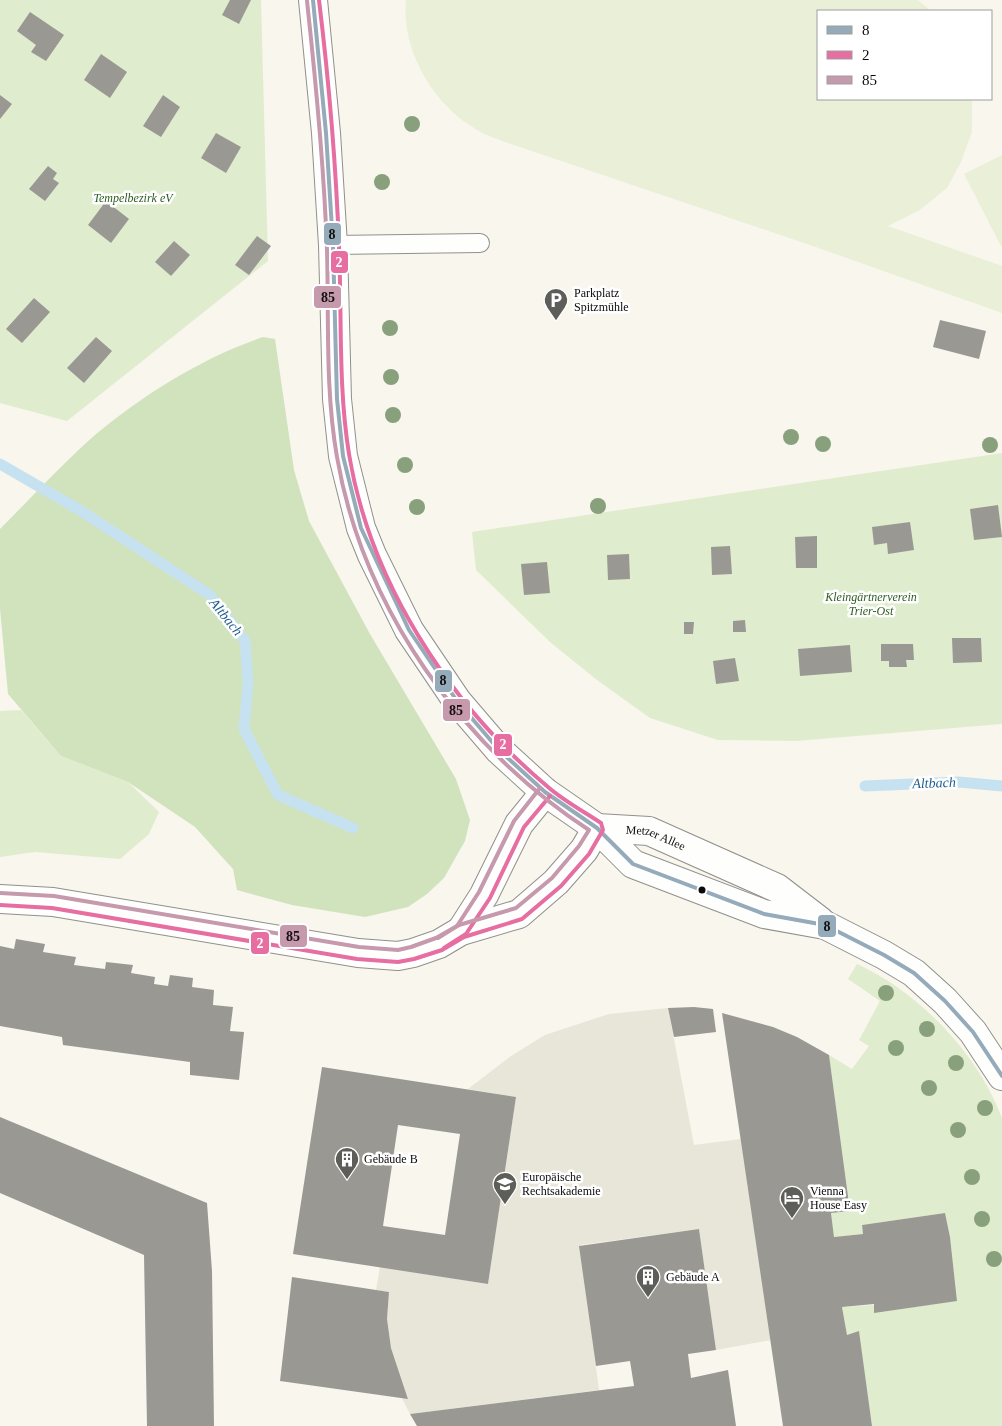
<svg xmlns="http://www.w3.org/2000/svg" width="1002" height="1426" font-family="'Times New Roman',serif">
<rect width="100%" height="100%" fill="#f8f6ed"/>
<g fill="#e0ecce">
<path d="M0 0H261L268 261 67 421 0 403Z"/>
<path d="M1002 453V724L796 741 718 740 650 718 597 680 550 642 476 570 472 532Z"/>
<path d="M21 710 61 756 128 782 159 812 149 834 120 859 35 852 0 857V711Z"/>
<path d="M857 964C919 992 978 1054 1002 1118V1426H872L859 1332 847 1335 842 1307 957 1300 950 1237 945 1213 862 1225 863 1234 834 1237 831 1213 850 1210 829 1055 852 1069 869 1046 859 1040 880 1001 848 979Z"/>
</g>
<path fill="#d1e3bd" d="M263 337 275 339 294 470 309 521 370 634 456 779 470 820 465 841 444 878 427 894 408 907 365 917 292 905 237 890 233 869 195 827 128 782 61 756 8 694 0 609V529C31 498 62 464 95 435 144 394 202 358 263 337Z"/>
<g fill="#eaf0d8">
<path d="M406 0H918L931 11H818V99H972V132L961 162 947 188 920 210 888 226 1002 266V313L810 245 502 141C493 137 482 134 474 128 432 103 401 49 406 0Z"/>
<path d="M1002 155V248L964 174Z"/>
</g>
<path fill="#e8e5d9" d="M668 1008 694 1145 741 1139 771 1340 716 1350 699 1229 580 1245 599 1390 410 1414 402 1398H408L391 1348 387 1319 389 1292 376 1290 380 1267 488 1284 516 1097 468 1089 511 1056 545 1035 609 1014Z"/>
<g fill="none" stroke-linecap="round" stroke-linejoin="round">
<g stroke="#c6e1f0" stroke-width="11">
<path d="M0 464 78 509 210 595 245 641 248 682 244 729 278 795 353 828"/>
<path d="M865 786 959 782 1002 786"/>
</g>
</g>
<g fill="#9a9893" fill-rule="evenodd">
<path d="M230 0H251L239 24 222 15Z"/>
<path d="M30 12 64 35 46 61 31 52 36 45 17 31Z"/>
<path d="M101 54 127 72 110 98 84 80Z"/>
<path d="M0 95 12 104 0 119Z"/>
<path d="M163 95 180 107 161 137 143 126Z"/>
<path d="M216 133 241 147 226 173 201 158Z"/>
<path d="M48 166 57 173 53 179 59 183 45 201 29 189Z"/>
<path d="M106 201 129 219 111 243 88 225Z"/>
<path d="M257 236 271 246 249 275 235 265Z"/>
<path d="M174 241 190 255 171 276 155 262Z"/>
<path d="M34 298 50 312 22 343 6 329Z"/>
<path d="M940 320 986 331 979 359 933 347Z"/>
<path d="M96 337 112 351 84 383 67 368Z"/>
<path d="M998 505 1002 537 974 540 970 509Z"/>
<path d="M910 522 914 550 888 554 887 543 874 545 872 527Z"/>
<path d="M817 536V568H796L795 537Z"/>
<path d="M730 546 732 574 712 575 711 547Z"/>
<path d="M629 554 630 579 608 580 607 555Z"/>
<path d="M547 562 550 593 524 595 521 564Z"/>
<path d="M745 620 746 632H733V621Z"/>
<path d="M684 622H694L693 634H684Z"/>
<path d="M952 638H981L982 662 953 663Z"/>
<path d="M881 644H913L914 660H906L907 667H889V661H881Z"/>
<path d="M850 645 852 672 800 676 798 649Z"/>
<path d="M735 658 739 681 716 684 713 661Z"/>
<path d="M16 939 45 944 43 952 76 957 74 965 105 969 106 962 133 965 131 973 155 977 154 984 168 986 170 975 193 978 192 987 214 990 213 1005 233 1007 230 1031 244 1032 239 1080 190 1075V1062L63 1045 62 1037 0 1026V946L14 949Z"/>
<path d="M694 1007 713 1009 716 1032 674 1037 668 1008Z"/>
<path d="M722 1013 773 1027 797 1037 829 1055 850 1211 831 1213 834 1237 863 1234 862 1225 945 1213 950 1237 957 1301 874 1313V1304L842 1307 847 1335 859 1331 872 1426H783Z"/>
<path d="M322 1067 516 1097 488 1284 293 1254ZM398 1125 460 1134 445 1235 383 1226Z"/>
<path d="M0 1117 207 1203 212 1271 214 1426H147L144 1255 0 1193Z"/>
<path d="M699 1229 716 1350 688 1354 691 1378 728 1370 736 1426H417L410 1414 634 1386 630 1361 596 1366 579 1246Z"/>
<path d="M292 1277 389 1292 387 1319 391 1348 408 1399 280 1381Z"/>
</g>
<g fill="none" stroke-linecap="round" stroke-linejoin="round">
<g stroke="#91908c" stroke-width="20">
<path id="service" d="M333 245 480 243"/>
</g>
<g stroke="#91908c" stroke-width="30">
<g id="minor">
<path d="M0 899 53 902 358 953 398 956 413 953 439 944 461 931 519 914 556 882 584 850 597 828"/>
<path d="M461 931 484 895 519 824 545 792"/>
</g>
</g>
<g stroke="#91908c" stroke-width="30">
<g id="tertiary">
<path d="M313 0 326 133 333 245 337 399 343 456 361 528 372 555 409 630 457 701 499 750 545 792 597 828 633 864 764 914 825 925 884 955 914 973 945 1001 973 1032 1002 1076"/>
<path id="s1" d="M597 828 649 831 777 888 820 921"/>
</g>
</g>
<use href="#service" stroke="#fefefc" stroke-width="18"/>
<use href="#minor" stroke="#fefefc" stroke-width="28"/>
<use href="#tertiary" stroke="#fefefc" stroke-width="28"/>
<g stroke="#fff" stroke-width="8">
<path id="bus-1" d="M313 0 326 133 333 245 337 399 343 456 361 528 409 630 457 701 499 750 545 792 597 828 633 864 764 914 825 925 884 955 914 973 945 1001 973 1032 1002 1076"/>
</g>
<g stroke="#fff" stroke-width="8">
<g id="bus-2">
<path d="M0 905 52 908 357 959 398 962 414 959 442 950 464 937 522 919 561 886 589 854 603 830 601 823C583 811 564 801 548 787 449 704 370 582 349 454 338 386 342 316 339 247 336 165 329 82 319 0"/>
<path d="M444 948 466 934 490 898 524 827 550 796"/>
</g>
</g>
<g stroke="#fff" stroke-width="8">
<g id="bus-3">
<path d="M0 893 54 896 359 947 398 950 411 947 436 938 459 925 516 908 552 878 579 846 589 830C462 747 363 608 337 457 325 389 329 319 327 250 324 166 316 83 307 1"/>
<path d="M438 938 457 926 479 892 514 821 540 788"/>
</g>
</g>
<use href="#bus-1" stroke="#95abb9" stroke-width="4"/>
<use href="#bus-2" stroke="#e66ea1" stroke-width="4"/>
<use href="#bus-3" stroke="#c699ac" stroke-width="4"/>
</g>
<g fill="#88a17c">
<circle cx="412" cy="124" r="8"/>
<circle cx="382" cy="182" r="8"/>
<circle cx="390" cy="328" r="8"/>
<circle cx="391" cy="377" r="8"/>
<circle cx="393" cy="415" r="8"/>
<circle cx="791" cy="437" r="8"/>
<circle cx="823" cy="444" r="8"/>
<circle cx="990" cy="445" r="8"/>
<circle cx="405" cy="465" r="8"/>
<circle cx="598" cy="506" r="8"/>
<circle cx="417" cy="507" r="8"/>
<circle cx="886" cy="993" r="8"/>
<circle cx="927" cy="1029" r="8"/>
<circle cx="896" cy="1048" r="8"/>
<circle cx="956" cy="1063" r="8"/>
<circle cx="929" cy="1088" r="8"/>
<circle cx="985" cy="1108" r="8"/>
<circle cx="958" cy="1130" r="8"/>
<circle cx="972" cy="1177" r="8"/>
<circle cx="982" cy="1219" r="8"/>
<circle cx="994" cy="1259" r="8"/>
</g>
<defs>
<g id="parking-pin" transform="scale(1.25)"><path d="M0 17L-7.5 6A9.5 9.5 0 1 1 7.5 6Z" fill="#5d5d59" stroke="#fff"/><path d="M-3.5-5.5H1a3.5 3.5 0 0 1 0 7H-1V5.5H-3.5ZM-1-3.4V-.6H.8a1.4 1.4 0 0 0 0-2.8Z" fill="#fff"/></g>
<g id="building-pin" transform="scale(1.25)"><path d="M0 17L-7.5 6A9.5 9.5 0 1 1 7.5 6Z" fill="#5d5d59" stroke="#fff"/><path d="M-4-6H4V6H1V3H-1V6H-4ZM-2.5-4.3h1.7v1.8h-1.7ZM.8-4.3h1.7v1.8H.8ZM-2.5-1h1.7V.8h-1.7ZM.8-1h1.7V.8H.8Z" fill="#fff"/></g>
<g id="university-pin" transform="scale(1.25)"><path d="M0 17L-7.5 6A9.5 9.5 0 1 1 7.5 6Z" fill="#5d5d59" stroke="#fff"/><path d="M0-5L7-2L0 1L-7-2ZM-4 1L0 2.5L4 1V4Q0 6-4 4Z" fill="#fff"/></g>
<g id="hotel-pin" transform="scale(1.25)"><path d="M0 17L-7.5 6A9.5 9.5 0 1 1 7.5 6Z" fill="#5d5d59" stroke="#fff"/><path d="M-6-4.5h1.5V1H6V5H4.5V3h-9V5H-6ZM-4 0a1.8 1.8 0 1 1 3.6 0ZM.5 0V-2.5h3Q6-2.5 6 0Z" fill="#fff"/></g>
</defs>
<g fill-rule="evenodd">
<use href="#parking-pin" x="556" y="300"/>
<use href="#building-pin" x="347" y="1159"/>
<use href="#university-pin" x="505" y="1184"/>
<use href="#hotel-pin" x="792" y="1198"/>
<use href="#building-pin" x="648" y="1277"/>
</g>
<circle fill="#0a0a0a" stroke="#fff" stroke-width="2" cx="702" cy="890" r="4.5"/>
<g text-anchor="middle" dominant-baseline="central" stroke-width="5" stroke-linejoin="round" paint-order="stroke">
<g font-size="12" font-style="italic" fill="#2c5b20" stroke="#fff">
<text x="133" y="198">Tempelbezirk eV</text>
<text x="871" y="597">Kleingärtnerverein<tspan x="871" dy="14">Trier-Ost</tspan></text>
</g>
<g font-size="12" fill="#0a0a0a" stroke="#fff" text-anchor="start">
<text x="574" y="293">Parkplatz<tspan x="574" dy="14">Spitzmühle</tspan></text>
<text x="364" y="1159">Gebäude B</text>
<text x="522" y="1177">Europäische<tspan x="522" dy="14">Rechtsakademie</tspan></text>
<text x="810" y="1191">Vienna<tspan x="810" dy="14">House Easy</tspan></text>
<text x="666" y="1277">Gebäude A</text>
</g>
<g font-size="12" fill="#0a0a0a" stroke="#fff">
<text stroke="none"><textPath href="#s1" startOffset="60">Metzer Allee</textPath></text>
</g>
<g font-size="14" font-style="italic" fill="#1e5d91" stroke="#fff">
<text transform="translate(226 617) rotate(51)">Altbach</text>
<text transform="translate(934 783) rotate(-2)">Altbach</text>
</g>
</g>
<g stroke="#fff" stroke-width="2">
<rect x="323" y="222" width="19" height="24" rx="5" fill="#95abb9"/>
<rect x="330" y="250" width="19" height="24" rx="5" fill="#e66ea1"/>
<rect x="313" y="285" width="29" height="24" rx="5" fill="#c699ac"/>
<rect x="434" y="669" width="19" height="24" rx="5" fill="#95abb9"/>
<rect x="442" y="698" width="29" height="24" rx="5" fill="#c699ac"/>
<rect x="493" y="733" width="20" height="24" rx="5" fill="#e66ea1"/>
<rect x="817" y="914" width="20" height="24" rx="5" fill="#95abb9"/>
<rect x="279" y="924" width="29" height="24" rx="5" fill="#c699ac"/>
<rect x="250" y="931" width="20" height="24" rx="5" fill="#e66ea1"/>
</g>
<g font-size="14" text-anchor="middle" font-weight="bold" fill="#fff">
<text x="339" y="267">2</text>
<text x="503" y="749">2</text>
<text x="260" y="948">2</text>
</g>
<g font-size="14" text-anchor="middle" font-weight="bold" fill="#111">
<text x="332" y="239">8</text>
<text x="328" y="302">85</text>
<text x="443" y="685">8</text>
<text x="456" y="715">85</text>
<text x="827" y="931">8</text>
<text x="293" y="941">85</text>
</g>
<rect x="817" y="10" width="175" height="90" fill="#ffffff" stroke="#9d9d9d"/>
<rect x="827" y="26" width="25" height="8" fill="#95abb9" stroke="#9d9d9d"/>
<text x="862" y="35" font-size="15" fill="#0a0a0a">8</text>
<rect x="827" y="51" width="25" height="8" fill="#e66ea1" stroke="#9d9d9d"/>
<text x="862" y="60" font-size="15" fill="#0a0a0a">2</text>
<rect x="827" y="76" width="25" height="8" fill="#c699ac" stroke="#9d9d9d"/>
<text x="862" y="85" font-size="15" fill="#0a0a0a">85</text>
</svg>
